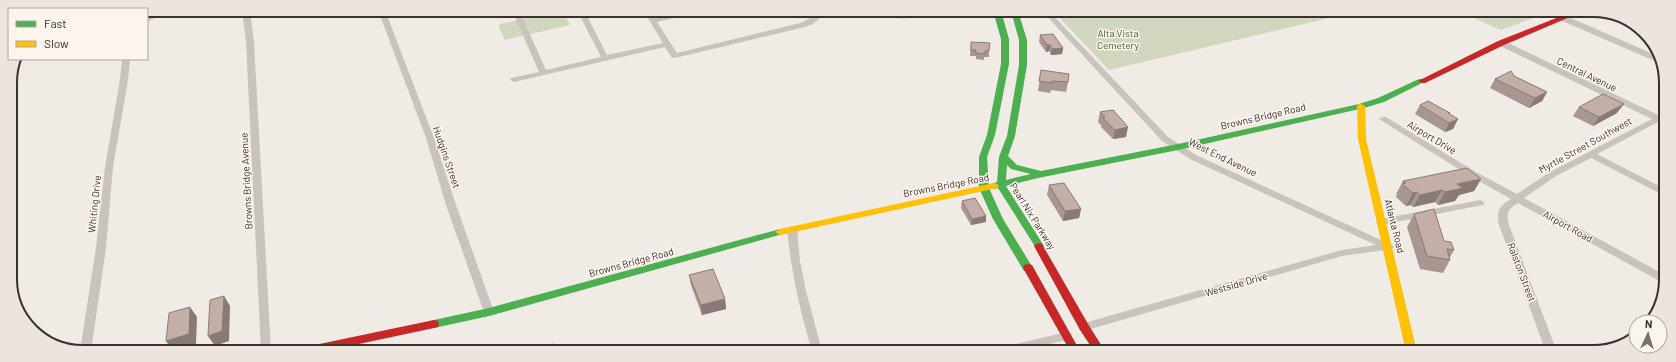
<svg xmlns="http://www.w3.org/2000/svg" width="1676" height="362" font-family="Barlow,sans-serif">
<rect width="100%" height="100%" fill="#f0ebe5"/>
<g fill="#d1d6bf">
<path d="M560 10H562L570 25 505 40 498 25Z"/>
<path d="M1053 11H1359L1109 70Z"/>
<path d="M1446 11H1552L1501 30 1465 14Z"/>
</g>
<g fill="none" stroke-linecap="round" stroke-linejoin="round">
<g fill="#c9c3be" fill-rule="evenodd">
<path d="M168 10H179L147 21V17Z"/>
<path d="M242 10H250L254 42 271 351H261L246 42Z"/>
<path d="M378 10H385L434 138 456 205 494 312 493 315 489 316 485 315 484 312 446 205 426 138Z"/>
<path d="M455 10H462L463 13 480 10H495C486 16 468 19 457 17Z"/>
<path d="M512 10H519L546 70 601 57 577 10H584L607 55 663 43 643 10 649 11 655 18 691 11H701L700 12 657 22 677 53 800 23 807 20 820 11H828L813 24 805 27 675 58H672L665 47 514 82 510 80 511 78 539 72Z"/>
<path d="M867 11C877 10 887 14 897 14 903 14 911 11 916 15 906 23 880 15 869 12Z"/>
<path d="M1042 11H1049L1168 137 1196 155 1392 245 1394 247 1392 249 1342 256 1084 331 1080 330 1079 327 1080 324 1084 323 1342 250 1376 245 1190 159 1162 141Z"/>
<path d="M1560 16H1566L1658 56 1661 62H1657L1560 20Z"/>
<path d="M1498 41H1504L1658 115 1665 113V124L1658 122 1597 154 1665 189V196L1591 158 1556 176 1524 198 1665 275V284L1518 203C1507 210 1506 213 1509 225L1557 352H1546L1499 225C1496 211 1499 206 1511 199L1468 175 1379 119 1383 117H1386L1474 171 1517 194 1550 172 1652 119 1498 45Z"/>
<path d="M122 59H130L128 80 113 167 106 248 91 351H80L96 248 105 167 120 80Z"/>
<path d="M1480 200 1485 203 1483 205 1381 225 1376 222 1381 219Z"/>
<path d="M792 226 797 229 800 261 806 291 822 351H812C800 311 791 271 787 229Z"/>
<path d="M1067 332 1071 333 1072 336 1071 339 1019 351H998L999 348 1003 347Z"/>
</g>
<g fill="#4caf50" fill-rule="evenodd">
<path d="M993 11H1001L1009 39V64L995 135 987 157 989 188 1003 219 1033 268 1032 271H1024L993 219 979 188V157L987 135 1001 64V39Z"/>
<path d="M1011 11H1018L1027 40V65L1015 136 1008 156 1017 165 1041 171 1178 144 1359 104 1378 98 1419 79H1422L1426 81 1384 102 1364 108 1178 150 1038 178 1006 186 1044 246 1042 248H1036L998 188 994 189 989 186 991 184 997 182 999 157 1007 136 1019 65V40ZM1007 165 1011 169 1031 174 1006 180Z"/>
<path d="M780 229 785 232 783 234 489 316 434 328 430 327 429 324 430 321 434 320 489 308Z"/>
</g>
<g fill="#ffc107" fill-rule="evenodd">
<path d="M1358 104H1361L1365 106 1366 139 1417 352H1406L1358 139 1357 106Z"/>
<path d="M994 183 997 184 999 186 997 188 780 235 775 232 780 229Z"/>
</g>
<g fill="#c62828" fill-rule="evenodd">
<path d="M1574 11H1584L1504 45 1425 83H1422L1418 81 1498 41Z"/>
<path d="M1039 243 1042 244 1088 324 1105 351H1094L1080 330 1034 246 1036 244Z"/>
<path d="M1028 264 1032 265 1080 351H1070L1023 268 1024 265Z"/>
<path d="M434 320 438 321 439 324 438 327 434 328 326 351H300L301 348 305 347Z"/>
</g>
</g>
<g fill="#a89690">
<path d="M1040 35 1063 48 1062 54 1051 55 1049 51 1046 52 1039 42Z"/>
<path d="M971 42 989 51V57H984V60L976 59V56H970Z"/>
<path d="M1041 70 1068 82 1066 92 1051 90 1050 93 1038 91Z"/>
<path d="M1514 76 1547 92 1542 101 1529 108 1490 88 1495 79Z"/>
<path d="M1420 105 1449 114 1453 129 1445 132 1415 114Z"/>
<path d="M1579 107 1617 113 1593 126 1573 116Z"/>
<path d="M1100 112 1126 137 1113 139 1101 127V125L1098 122Z"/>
<path d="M1481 179 1474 191 1459 195 1455 201 1438 205 1435 202 1413 207 1410 205 1406 206 1396 197 1397 194H1396L1403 181Z"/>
<path d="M1049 185 1081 209 1079 218 1063 221 1047 195Z"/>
<path d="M962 201 986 222 971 225 961 208Z"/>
<path d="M1414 214 1454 250 1450 257V260L1443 273 1420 269 1407 227Z"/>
<path d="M689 275 725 299 726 309 702 315 691 285Z"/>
</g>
<g fill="#887a75">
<path d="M1047 45H1050L1049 51 1046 52Z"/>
<path d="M1063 48 1062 54 1051 55 1052 49Z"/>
<path d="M1547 92 1542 101 1529 108 1535 98Z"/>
<path d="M1624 104 1617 113 1593 126 1599 117Z"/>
<path d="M1458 119 1453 129 1445 132 1449 123Z"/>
<path d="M1128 127 1126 137 1113 139 1115 130Z"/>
<path d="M1481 179 1474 191 1459 195 1455 201 1438 205 1445 192 1457 184Z"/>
<path d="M1442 190 1435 202 1413 207 1420 195Z"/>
<path d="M1417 192 1410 205 1406 206 1413 193Z"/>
<path d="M1081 209 1079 218 1063 221 1065 211Z"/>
<path d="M986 216V222L971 225 972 219Z"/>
<path d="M224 296 230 306 229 341 215 346 208 336Z"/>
<path d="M725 299 726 309 702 315 701 305Z"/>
<path d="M190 307 197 317 196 344 173 351 166 341Z"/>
</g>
<g fill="#c3afa7" stroke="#887a75">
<path d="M1053 34 1063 48 1052 49 1050 45H1047L1040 35Z"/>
<path d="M971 42 990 43 989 51H985V54L976 53V50H971Z"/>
<path d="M1041 70 1069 74 1068 82 1052 81V83L1039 81Z"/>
<path d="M1511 71 1514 76 1547 92 1535 98 1495 79Z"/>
<path d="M1603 94 1624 104 1599 117 1579 107Z"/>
<path d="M1428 101 1450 113H1448L1458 119 1449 123 1420 105Z"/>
<path d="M1113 110 1128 127 1115 130 1103 118 1105 117 1100 112Z"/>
<path d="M1467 168 1481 179 1457 184 1463 188 1445 192 1442 190 1420 195 1417 192 1413 193 1402 184 1406 183 1403 181Z"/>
<path d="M1064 183 1081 209 1065 211 1049 185Z"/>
<path d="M975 198 986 216 972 219 962 201Z"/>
<path d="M1434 209 1444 241 1451 242 1454 250 1447 249 1450 260 1427 256 1414 214Z"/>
<path d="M713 269 725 299 701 305 689 275Z"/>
<path d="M224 296 222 331 208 336 210 300Z"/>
<path d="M190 307 189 334 166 341 169 313Z"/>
<path d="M554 344 555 348 562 346 564 351H545H547L546 346Z"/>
</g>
<g text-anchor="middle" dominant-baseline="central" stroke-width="3" stroke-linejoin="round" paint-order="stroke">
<g font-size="10" fill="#4a5a2e" stroke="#fbf5ee">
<text x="1118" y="33">Alta Vista<tspan x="1118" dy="12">Cemetery</tspan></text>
</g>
<g font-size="10" fill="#3b302b" stroke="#fbf5ee">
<text transform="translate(1587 74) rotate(26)">Central Avenue</text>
<text transform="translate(1263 116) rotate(-13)">Browns Bridge Road</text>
<text transform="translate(1432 137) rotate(31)">Airport Drive</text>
<text transform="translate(1585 145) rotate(-29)">Myrtle Street Southwest</text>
<text transform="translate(447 157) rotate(71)">Hudgins Street</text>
<text transform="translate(1223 157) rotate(26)">West End Avenue</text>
<text transform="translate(246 181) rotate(-93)">Browns Bridge Avenue</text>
<text transform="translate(946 185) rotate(-11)">Browns Bridge Road</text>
<text transform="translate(94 204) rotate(-84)">Whiting Drive</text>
<text transform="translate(1033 216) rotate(58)">Pearl Nix Parkway</text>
<text transform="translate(1395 226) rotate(76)">Atlanta Road</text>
<text transform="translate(1568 226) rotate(29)">Airport Road</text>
<text transform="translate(631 262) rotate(-15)">Browns Bridge Road</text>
<text transform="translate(1522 272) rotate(69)">Ralston Street</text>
<text transform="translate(1236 284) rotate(-16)">Westside Drive</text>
</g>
</g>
<path d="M0 0H1676V362H0ZM83 17H1593A66 66 0 0 1 1659 83V279A66 66 0 0 1 1593 345H83A66 66 0 0 1 17 279V83A66 66 0 0 1 83 17Z" fill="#ece5de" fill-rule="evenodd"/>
<path fill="none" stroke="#3b302b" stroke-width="2" d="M83 17H1593A66 66 0 0 1 1659 83V279A66 66 0 0 1 1593 345H83A66 66 0 0 1 17 279V83A66 66 0 0 1 83 17Z"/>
<rect x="8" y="8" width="140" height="52" fill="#fbf5ee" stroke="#aea6a0"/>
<rect x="16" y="21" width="20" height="6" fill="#4caf50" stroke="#aea6a0"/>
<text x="44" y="28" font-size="12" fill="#3b302b">Fast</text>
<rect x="16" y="41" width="20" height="6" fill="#ffc107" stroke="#aea6a0"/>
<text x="44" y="48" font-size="12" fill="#3b302b">Slow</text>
<g transform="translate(1648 334) rotate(4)"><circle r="19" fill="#fbf5ee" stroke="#aea6a0"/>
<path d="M0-3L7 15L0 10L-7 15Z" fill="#7a716c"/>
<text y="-6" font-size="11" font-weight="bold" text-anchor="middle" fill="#3b302b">N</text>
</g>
</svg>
